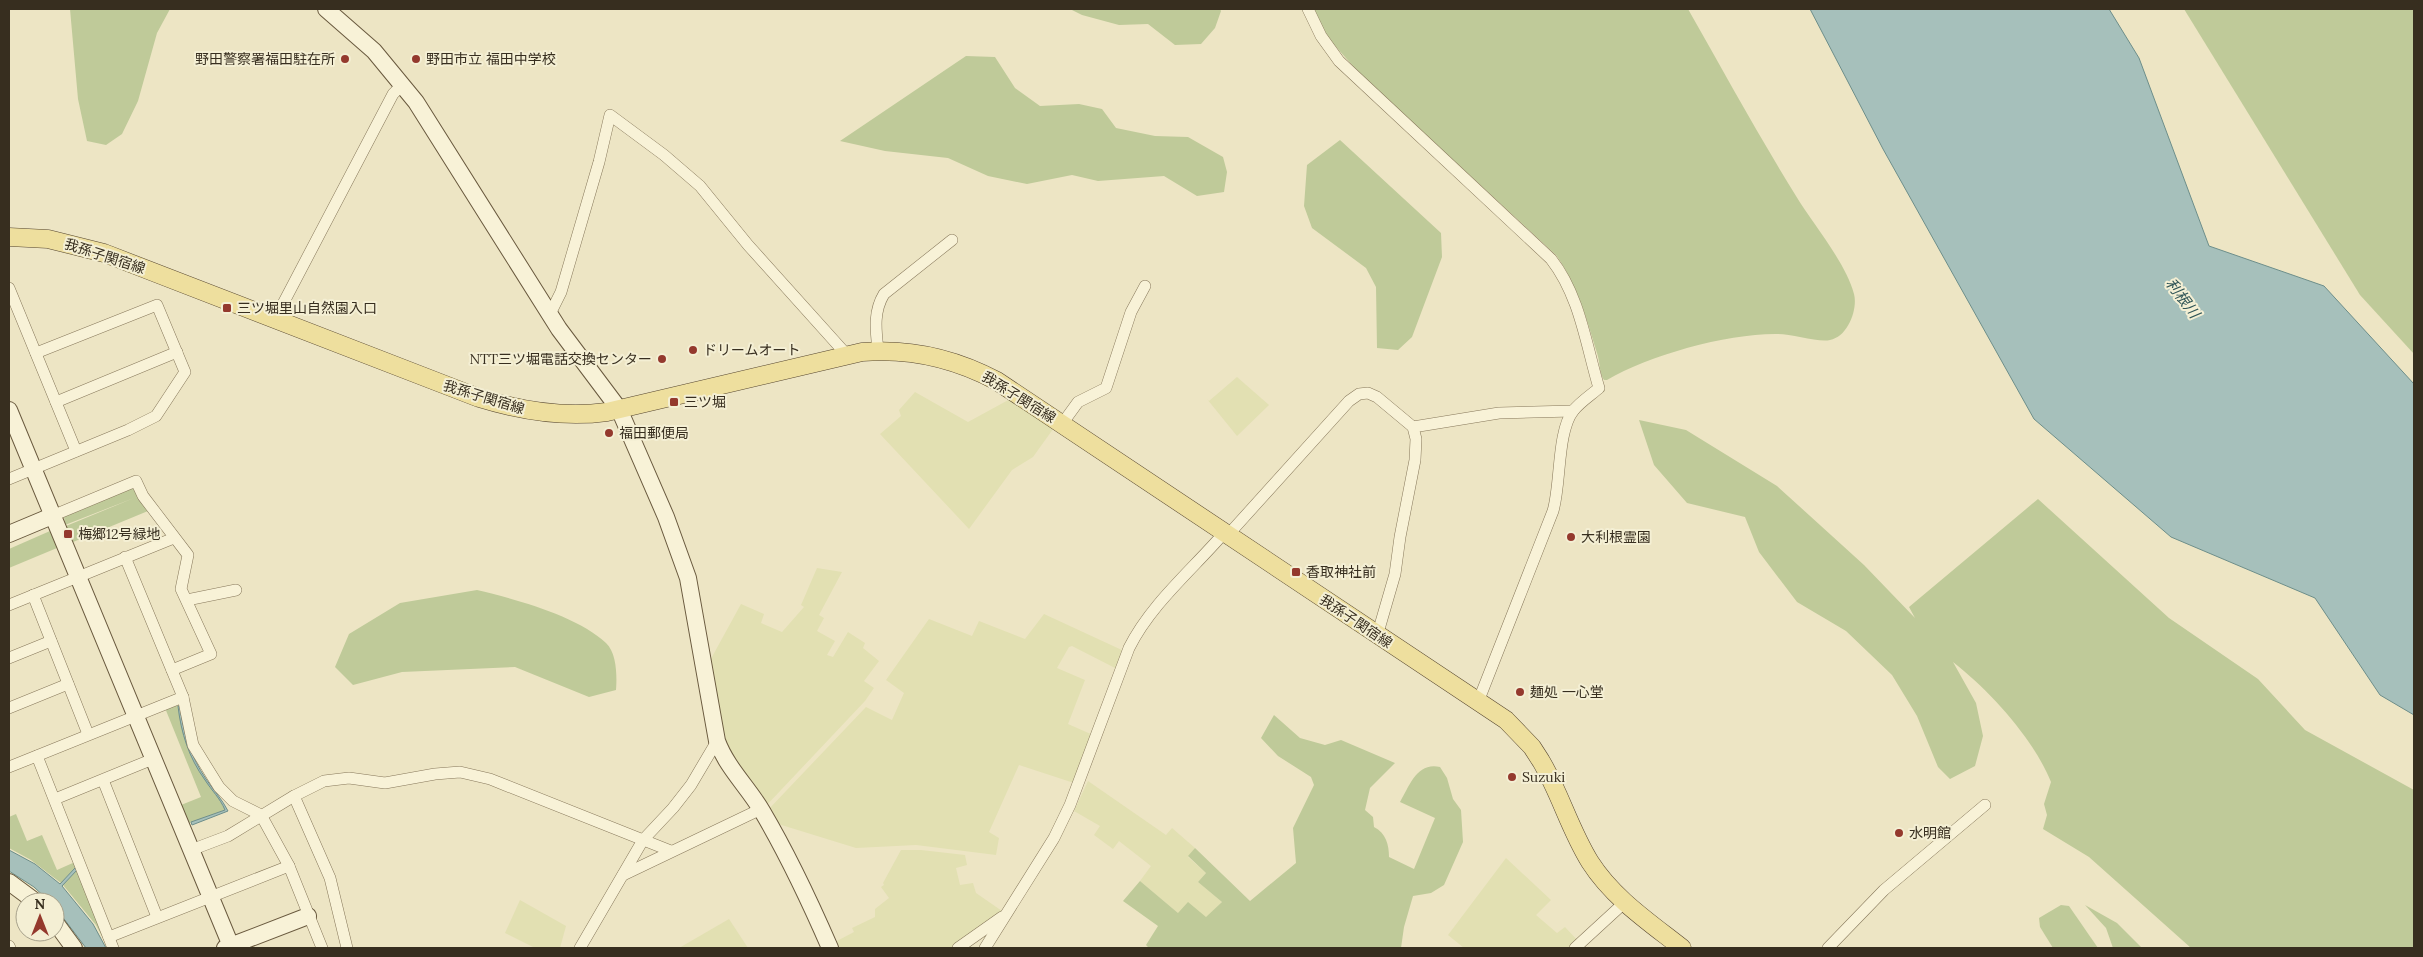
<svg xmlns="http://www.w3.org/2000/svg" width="2423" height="957" font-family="Lora,'Noto Sans JP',serif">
<rect width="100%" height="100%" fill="#ede5c4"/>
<g fill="#e2e0b2">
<path d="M1237 377 1269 405 1237 436 1207 399 1209 401Z"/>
<path d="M915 392 968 422 1012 398 1056 425 1033 457 1012 470 969 529 880 434 901 416 899 410Z"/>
<path d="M817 568 842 572 819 615 824 618 817 631 835 641 827 655 833 657 848 632 865 643 863 648 879 661 864 681 874 688 865 701 764 808 727 754 707 666 741 604 764 614 761 623 782 632 804 607 801 605Z"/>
<path d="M1044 614 1124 651 1117 669 1072 646 1069 647 1057 668 1085 680 1068 724 1093 735 1074 783 1019 765 989 832 999 838 996 855 916 845 856 848 775 823 766 812 866 707 892 720 904 693 886 680 929 619 972 636 979 621 1025 639Z"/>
<path d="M1088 781 1166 835 1172 828 1195 848 1188 857 1206 873 1198 882 1222 902 1206 918 1178 913 1140 881 1151 866 1119 841 1113 849 1094 835 1100 826 1074 811Z"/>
<path d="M901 850H921L965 855 967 865 956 868 960 885 973 883 976 893 1002 911 999 916 952 948H835L833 943 854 932 852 928 875 917V909L889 898 881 887 884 885 883 883Z"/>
<path d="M1506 858 1551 900 1536 915 1557 933 1565 927 1579 942 1571 948H1464L1448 935Z"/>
<path d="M520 900 566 926 560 948H535L505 933Z"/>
<path d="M729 919 748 948H679Z"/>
</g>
<g fill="#bfca99">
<path d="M70 9H170L157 33 138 101 122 134 106 145 87 141 78 99Z"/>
<path d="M1070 9H1220L1221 11 1215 28 1201 44 1175 45 1148 24 1119 25 1082 15Z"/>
<path d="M1313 9H1688C1724 72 1758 135 1796 196 1813 224 1846 263 1854 294 1858 309 1848 337 1830 340 1820 343 1792 334 1778 334 1729 333 1649 355 1607 380H1604C1599 373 1600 361 1597 353 1587 320 1577 284 1556 255L1361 75 1329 39Z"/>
<path d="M2184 9H2414V354L2360 295Z"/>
<path d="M966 56 995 57 1015 88 1040 106 1079 104 1102 109 1116 128 1155 136 1188 137 1223 157 1227 172 1224 192 1197 196 1164 176 1098 181 1072 175 1027 184 988 176 948 158 885 151 840 141Z"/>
<path d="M1340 140 1441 233 1442 257 1412 337 1398 350 1377 348 1376 287 1366 268 1312 228 1304 206 1307 165Z"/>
<path d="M1639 420 1686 430 1777 486 1864 565 1915 618 1909 607 2038 499 2169 618 2258 679 2305 730 2414 790V948H2191L2089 857 2043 829 2047 815 2044 804 2051 782C2033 738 1990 691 1953 662L1976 703 1983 736 1975 766 1950 779 1938 767 1917 716 1892 675 1846 631 1797 602 1759 552 1745 517 1687 503 1654 465Z"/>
<path d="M131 488 135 490 148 511 73 542 66 526 134 498 65 525 64 516Z"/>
<path d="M50 531 57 548 9 568V549Z"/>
<path d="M477 590C515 599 578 616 606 643 617 653 617 677 616 690L589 697 515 667 402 672 353 685 335 667 349 634 400 603Z"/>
<path d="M177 703C183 724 184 744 195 764 204 780 218 793 225 810L189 823 181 805 201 797 165 708Z"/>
<path d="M1274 715 1300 738 1325 745 1341 740 1395 763 1370 788 1365 810 1373 817 1374 827C1386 833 1389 845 1389 857L1414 869 1435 818 1400 802C1410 785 1417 762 1440 767L1447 778 1453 799 1461 810 1463 842 1444 885 1431 893 1413 896 1404 927 1401 948H1149L1146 945 1158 926 1123 901 1140 881 1178 913 1188 902 1206 917 1222 902 1198 882 1206 873 1188 856 1195 848 1250 901 1296 863 1293 828 1314 785 1311 777 1278 756 1261 738Z"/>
<path d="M16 814 27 841 42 835 57 870 75 862 76 867 61 883 31 860 9 848V817Z"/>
<path d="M77 870 105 942 96 925 63 885Z"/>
<path d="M2061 905 2069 906 2098 948H2053L2040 927 2039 918Z"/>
<path d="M2085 905 2117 923 2142 948H2113L2106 928Z"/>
</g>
<g fill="#a6c0bb" stroke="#6d8e8a">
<path d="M1810 9H2109L2139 58 2209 246 2324 286 2414 384V715L2380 695 2315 598 2171 537 2034 419 1883 149Z"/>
<path d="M178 706H180C183 733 191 757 206 779 214 791 222 799 228 811L192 825 191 822 225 810C220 798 212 791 205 780 189 758 181 733 178 706Z"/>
<path d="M9 850 35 864 60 884 75 868 77 870 62 886 93 924 106 948H86L55 907V902H50L34 887 9 871Z"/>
</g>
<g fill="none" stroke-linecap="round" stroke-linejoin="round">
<g stroke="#87785b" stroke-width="12">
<g id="street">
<path d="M1308 9 1321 36 1339 61 1551 259C1580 296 1586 345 1599 388 1591 395 1580 402 1573 411 1557 432 1561 484 1553 511L1478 702"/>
<path d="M9 288 76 451"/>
<path d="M550 314 561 292 599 162 610 115 664 155 700 186 748 245 846 354"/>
<path d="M275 319 393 94 402 85"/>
<path d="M878 350C876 331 873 312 884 294L952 240"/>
<path d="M56 402 177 352"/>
<path d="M1062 424 1078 402 1106 388 1131 312 1145 286"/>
<path d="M1413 427 1499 413 1573 411"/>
<path d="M9 479 128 430 156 416 185 372 157 305 36 353"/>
<path d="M52 516 136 481 143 496 188 555 181 589 211 654 172 670"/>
<path d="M1228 535 1349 401 1359 394 1368 393 1377 397 1413 427 1416 439 1415 460 1400 537 1395 574 1377 636"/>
<path d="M125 557 183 697 193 745 219 787 233 801 261 815 289 866 322 948"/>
<path d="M33 595 88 734"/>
<path d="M187 600 236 590"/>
<path d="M9 605 174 538"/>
<path d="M9 658 51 641"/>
<path d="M9 708 68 684"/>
<path d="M37 756 113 948"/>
<path d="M9 767 183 697"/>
<path d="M103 780 157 917"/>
<path d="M294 796 330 878 347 948"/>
<path d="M55 799 153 759"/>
<path d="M191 850 228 836 294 796 324 781 349 778 385 783 435 774 460 772 490 779 671 851"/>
<path d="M623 875 761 809"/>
<path d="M109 937 289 866"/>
<path d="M9 946 10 948"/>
<path d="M580 948 643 840 673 808 691 785 717 741"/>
<path d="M958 948 1002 917"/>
<path d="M985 948 1054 838 1070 805 1129 648C1151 604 1192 570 1224 533"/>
<path d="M1575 948 1624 903"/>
<path d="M1828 948 1884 890 1985 805"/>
</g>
</g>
<g stroke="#69593e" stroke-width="18">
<g id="secondary">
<path d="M326 9 374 51 416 102 559 329 619 409 666 517 688 578 717 741C727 768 748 787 762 811 788 855 810 902 830 948"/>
<path d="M9 410 231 946"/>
<path d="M9 534 52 516"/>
<path d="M9 882 36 902"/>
<path d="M55 922 74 948"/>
<path d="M225 948 308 916"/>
</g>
</g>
<g stroke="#55452f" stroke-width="19">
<path id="primary" d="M9 237 48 239 104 253 479 398C521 411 564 418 607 412L862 352C911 348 954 358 997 381L1506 720 1532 747 1541 761C1560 793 1570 830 1590 862 1613 898 1649 922 1682 948"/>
</g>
<use href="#street" stroke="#f8f2d7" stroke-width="11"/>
<use href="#secondary" stroke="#f8f2d7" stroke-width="16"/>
<use href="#primary" stroke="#eedf9e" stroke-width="18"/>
</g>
<g fill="#94392d" stroke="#f4efd4" stroke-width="2">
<circle cx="345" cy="59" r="5"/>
<circle cx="416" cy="59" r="5"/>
<rect x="222" y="303" width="10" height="10" rx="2.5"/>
<circle cx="693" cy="350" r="5"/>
<circle cx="662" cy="359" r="5"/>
<rect x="669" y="397" width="10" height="10" rx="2.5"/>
<circle cx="609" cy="433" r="5"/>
<rect x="63" y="529" width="10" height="10" rx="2.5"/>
<circle cx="1571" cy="537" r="5"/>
<rect x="1291" y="567" width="10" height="10" rx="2.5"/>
<circle cx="1520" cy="692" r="5"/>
<circle cx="1512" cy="777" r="5"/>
<circle cx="1899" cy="833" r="5"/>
</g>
<g text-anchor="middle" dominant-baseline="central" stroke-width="4" stroke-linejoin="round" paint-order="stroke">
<g font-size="14" fill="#372e1f" stroke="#f4efd4" text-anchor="start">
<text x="335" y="59" text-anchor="end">野田警察署福田駐在所</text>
<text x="426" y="59">野田市立 福田中学校</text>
<text x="237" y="308">三ツ堀里山自然園入口</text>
<text x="703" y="350">ドリームオート</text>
<text x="652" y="359" text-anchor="end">NTT三ツ堀電話交換センター</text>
<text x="684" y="402">三ツ堀</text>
<text x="619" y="433">福田郵便局</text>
<text x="78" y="534">梅郷12号緑地</text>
<text x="1581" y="537">大利根霊園</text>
<text x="1306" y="572">香取神社前</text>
<text x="1530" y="692">麺処 一心堂</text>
<text x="1522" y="777">Suzuki</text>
<text x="1909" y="833">水明館</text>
</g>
<g font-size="14" fill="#372e1f" stroke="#f4efd4">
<text transform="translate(105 256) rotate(18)">我孫子関宿線</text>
<text transform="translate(484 397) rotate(17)">我孫子関宿線</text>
<text transform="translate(1019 397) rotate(32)">我孫子関宿線</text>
<text transform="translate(1356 621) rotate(34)">我孫子関宿線</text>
</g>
<g font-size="15" font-style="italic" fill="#2f5456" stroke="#f4efd4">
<text transform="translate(2183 298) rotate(53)">利根川</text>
</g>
</g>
<rect width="2423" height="957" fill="none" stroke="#372e1f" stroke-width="20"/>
<g transform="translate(40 917)"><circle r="24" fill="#f4efd4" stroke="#a8a28c"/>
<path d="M0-4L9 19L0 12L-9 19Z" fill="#94392d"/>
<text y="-8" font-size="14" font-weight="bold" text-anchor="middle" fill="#372e1f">N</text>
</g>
</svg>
